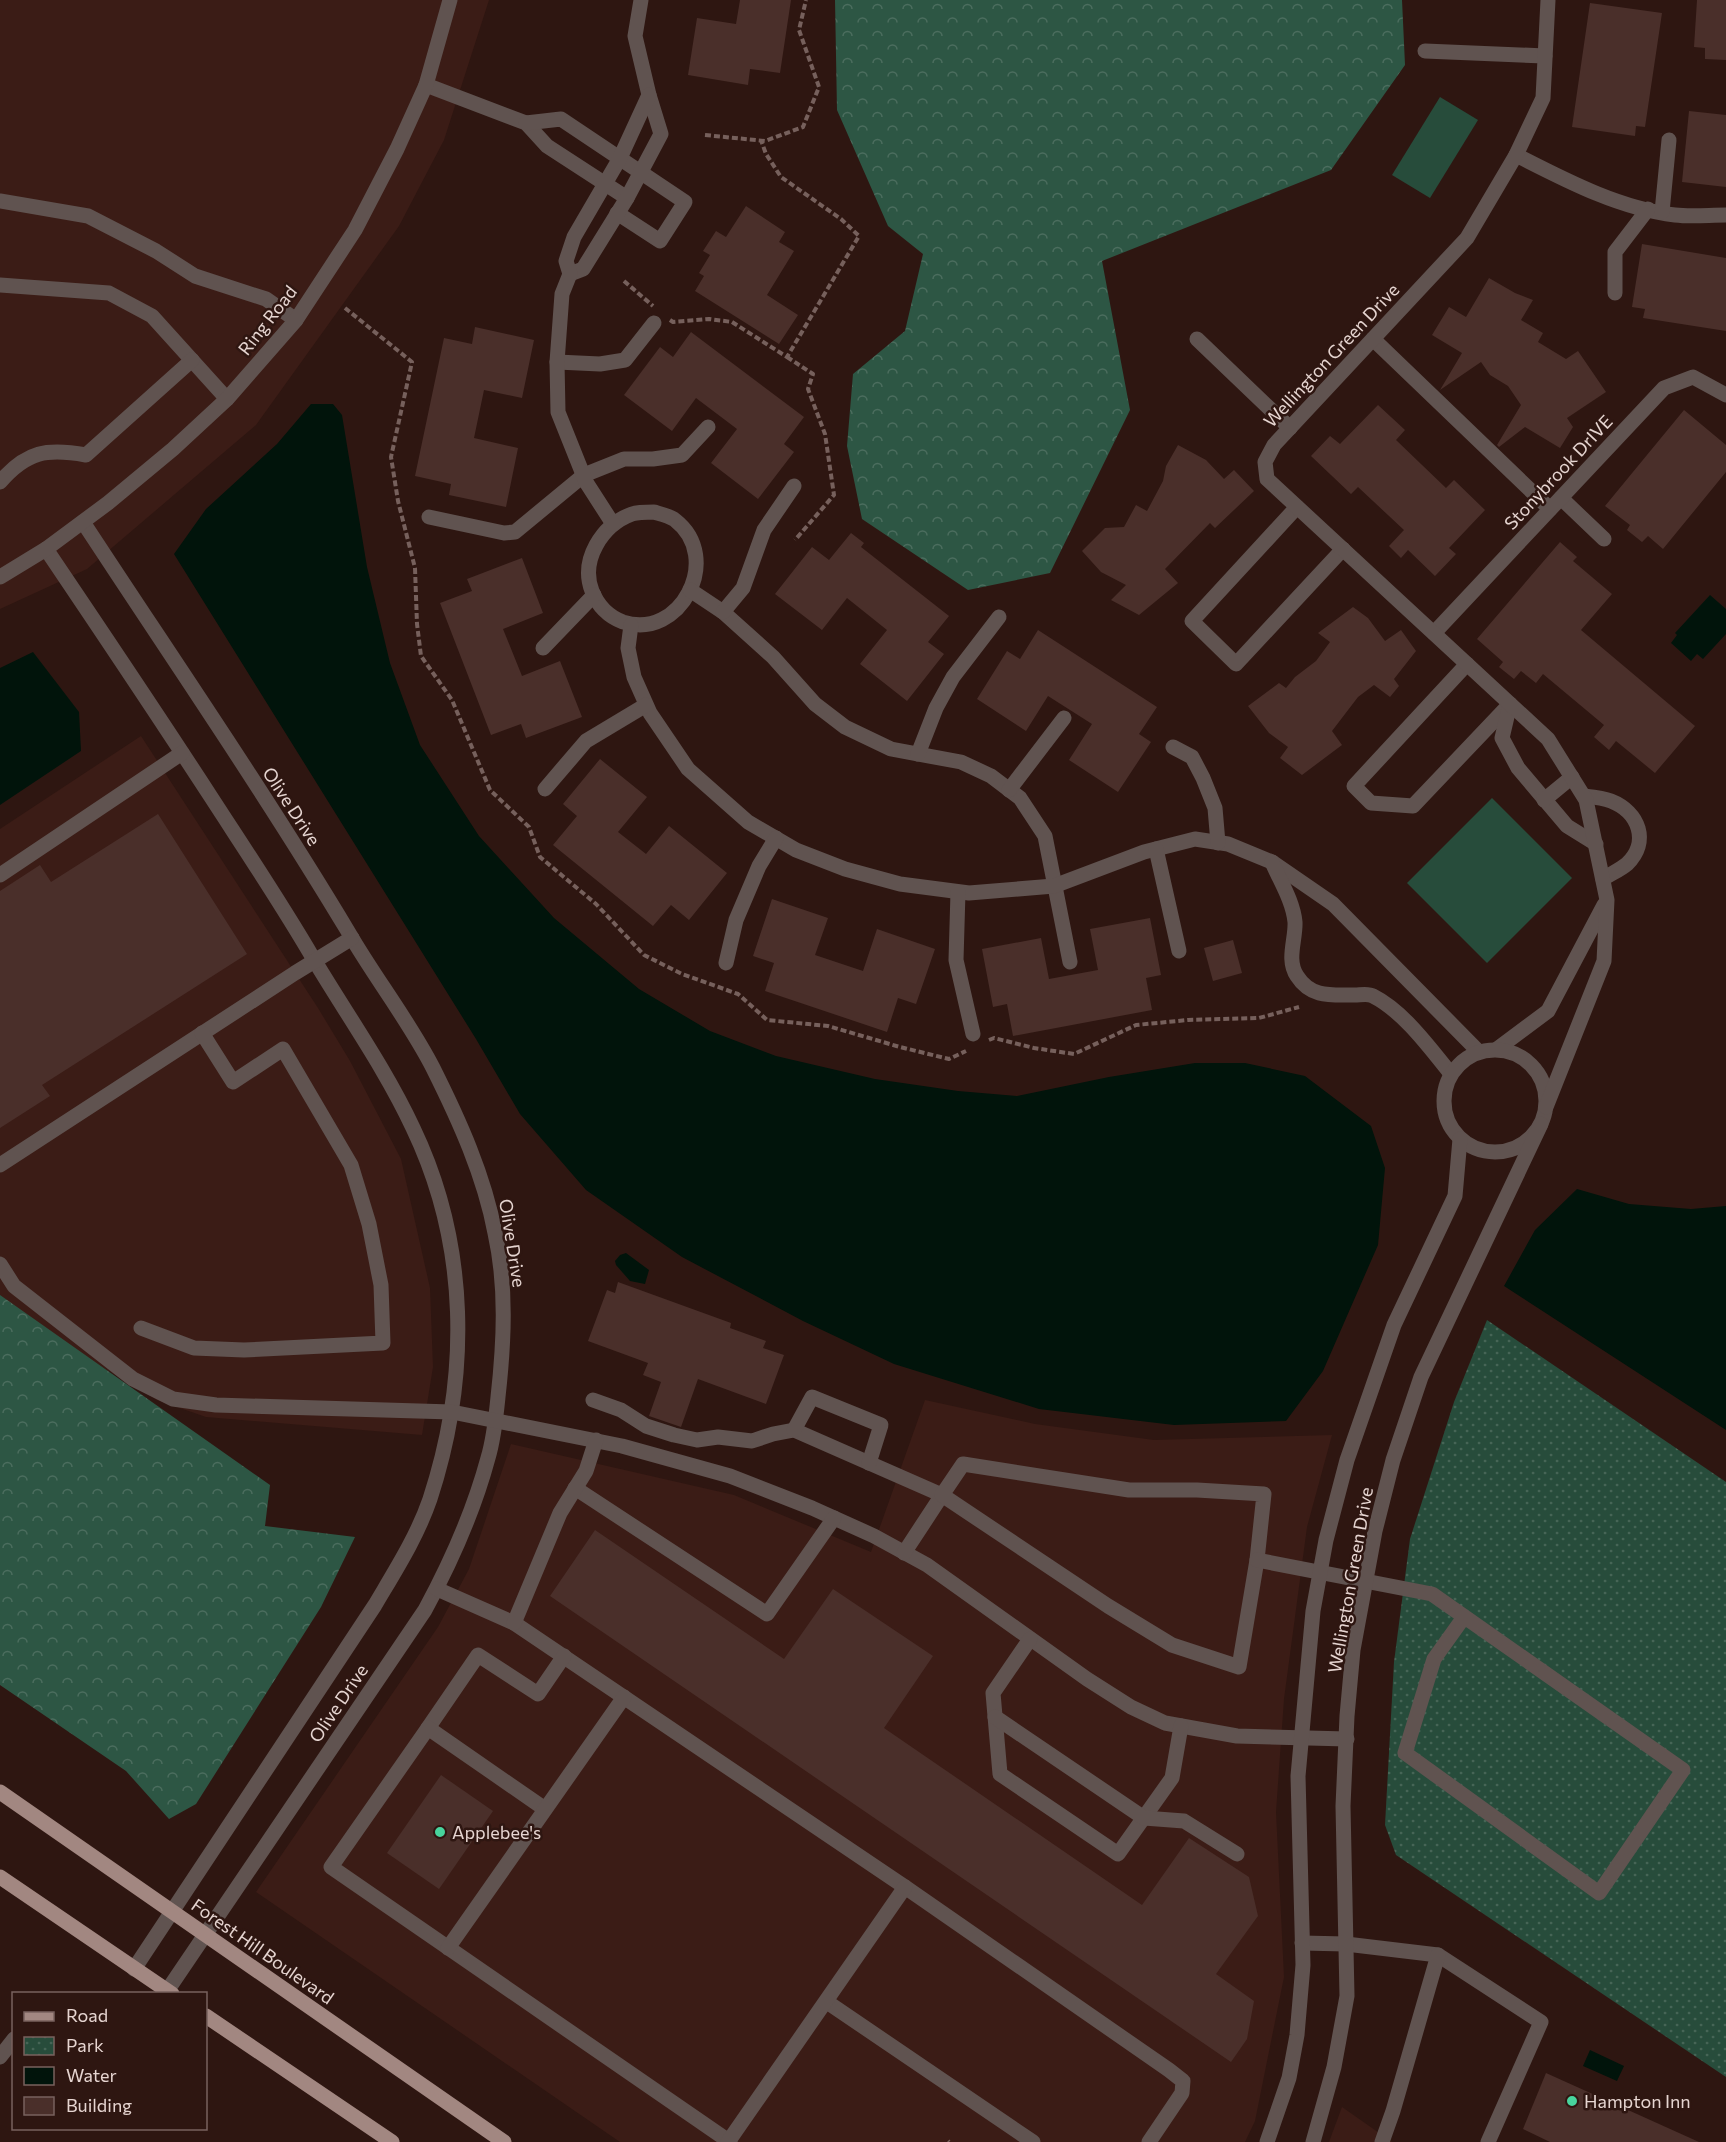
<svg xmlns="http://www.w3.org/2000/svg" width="1726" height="2142" font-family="Commissioner,sans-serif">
<defs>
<pattern id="forest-crowns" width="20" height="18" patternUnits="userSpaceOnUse" patternTransform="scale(1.5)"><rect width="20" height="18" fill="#2d5644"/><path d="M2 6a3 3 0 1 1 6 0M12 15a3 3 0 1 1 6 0" fill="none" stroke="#4b6d5e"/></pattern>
<pattern id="park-dots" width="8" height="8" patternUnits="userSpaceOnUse" patternTransform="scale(1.5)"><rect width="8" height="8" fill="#274c3b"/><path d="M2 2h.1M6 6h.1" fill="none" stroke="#466556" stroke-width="1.8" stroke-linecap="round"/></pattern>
</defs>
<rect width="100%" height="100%" fill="#2e1611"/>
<g fill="#3b1c16">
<path d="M0 0H489L444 140 399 226 256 425 87 569 0 609Z"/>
<path d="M141 736 318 1008 350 1061 401 1159 430 1288 433 1367 422 1435 206 1417 157 1400 0 1306V829Z"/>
<path d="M925 1400 1035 1424 1154 1440 1332 1435 1307 1527 1284 1699 1276 1812 1284 1977 1255 2121 1245 2142H620L256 1892 438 1627 469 1569 511 1444 734 1495 871 1552Z"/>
<path d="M1342 2107 1392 2142H1329Z"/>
</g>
<g fill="#274c3b">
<path d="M1440 97 1478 120 1430 198 1392 175Z"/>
<path d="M1492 798 1572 878 1487 963 1407 883Z"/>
</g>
<g fill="url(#forest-crowns)">
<path d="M835 0H1402L1405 65 1331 170 1102 261 1130 410 1050 573 968 590 862 519 847 446 853 374 905 331 923 254 888 226 837 110Z"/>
<path d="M0 1295 270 1485 265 1526 355 1537 321 1607 196 1804 169 1819 126 1771 0 1685Z"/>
</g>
<path fill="url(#park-dots)" d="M1487 1320 1726 1482V2077L1396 1855 1385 1825 1394 1662 1410 1539 1454 1402Z"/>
<g fill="#01140b">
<path d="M311 404H333L342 415 367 567 390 663 420 745 479 836 554 918 639 989 710 1031 776 1056 875 1079 958 1091 1017 1096 1109 1077 1195 1063H1245L1305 1076 1371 1126 1385 1168 1378 1245 1323 1371 1286 1421 1174 1425 1039 1409 894 1364 803 1321 682 1257 586 1190 520 1114 476 1039 174 554 206 509 277 444Z"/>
<path d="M1710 595 1726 609V634L1703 659 1697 654 1691 661 1671 643 1677 635 1675 633Z"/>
<path d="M33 652 79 712 81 751 0 805V668Z"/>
<path d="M1577 1189 1629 1204 1691 1209 1726 1206V1430L1504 1286 1535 1230Z"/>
<path d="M626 1253 649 1270 645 1284 630 1281 616 1265 615 1261 620 1255Z"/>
<path d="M1590 2050 1624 2066 1617 2081 1583 2066Z"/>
</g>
<g fill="#4a2f2a">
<path d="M740 0H791L780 73 750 69 748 85 688 75 697 18 736 24Z"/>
<path d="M1697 0H1726V60L1705 59V48L1694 47Z"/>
<path d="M1590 3 1662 13 1645 127 1636 126 1635 136 1572 127Z"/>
<path d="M1689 111 1726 115V187L1682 182Z"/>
<path d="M746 206 785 232 779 242 794 251 767 295 798 315 779 344 695 291 704 276 699 273 710 255 703 251 716 231 726 237Z"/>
<path d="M1642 244 1726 258V331L1643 318 1645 309 1632 307Z"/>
<path d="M1489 278 1515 293 1533 300 1521 320 1543 333 1538 342 1566 359 1578 351 1606 392 1567 418 1573 427 1560 448 1525 427 1499 447 1497 445 1521 405 1508 386 1490 375 1481 362 1440 390 1462 353 1432 335 1449 307 1466 317Z"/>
<path d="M475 327 534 340 522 398 484 390 474 438 518 448 506 507 449 495 451 484 415 476 444 338 472 344Z"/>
<path d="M691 332 804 417 784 444 794 452 758 499 711 463 737 429 696 398 672 431 624 395 660 347 673 357Z"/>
<path d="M1378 405 1405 430 1396 440 1446 488 1454 480 1485 510 1449 548 1456 554 1435 576 1408 550 1401 558 1389 546 1404 530 1358 487 1351 494 1311 456 1330 436 1340 444Z"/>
<path d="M1684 410 1726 445V472L1663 549 1648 536 1642 542 1627 530 1630 525 1605 506Z"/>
<path d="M1178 445 1206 460 1224 479 1234 470 1254 491 1215 528 1210 523 1165 569 1178 583 1139 615 1111 600 1126 585 1101 572 1082 551 1105 528 1124 527 1136 505 1147 511 1163 481 1166 466Z"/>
<path d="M851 533 864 543 861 547 949 616 928 642 944 654 907 701 860 664 887 630 847 598 822 630 775 594 812 547 829 560Z"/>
<path d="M1560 542 1577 557 1573 561 1612 594 1581 630 1695 726 1655 773 1616 741 1609 750 1594 737 1604 725 1543 674 1536 683 1521 671 1514 679 1499 667 1503 662 1477 639Z"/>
<path d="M522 558 543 613 503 629 522 676 560 661 582 717 526 738 521 724 491 735 440 603 472 591 467 579Z"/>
<path d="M1353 607 1368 618 1385 641 1401 630 1416 651 1394 679 1399 686 1390 697 1374 685 1358 697 1332 731 1342 745 1302 775 1280 758 1288 747 1269 733 1248 706 1279 683 1286 688 1295 677 1316 661 1330 642 1318 633Z"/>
<path d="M1038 630 1157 707 1139 734 1151 742 1118 792 1069 760 1092 724 1048 696 1026 731 977 699 1007 651 1020 659Z"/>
<path d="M600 759 647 797 618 832 646 854 669 826 727 873 689 920 671 905 653 926 553 845 577 816 563 804Z"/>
<path d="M158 814 247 954 42 1085 50 1096 0 1128V891L40 865 51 882Z"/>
<path d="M772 899 828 918 815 955 863 971 877 929 935 949 916 1004 898 998 887 1032 765 991 774 963 753 956Z"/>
<path d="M1150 918 1161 975 1146 978 1152 1010 1013 1036 1007 1004 993 1007 982 949 1041 938 1049 979 1098 970 1090 929Z"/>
<path d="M1233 940 1242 973 1213 981 1204 948Z"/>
<path d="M618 1282 731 1323 730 1328 766 1341 763 1348 784 1355 766 1404 698 1379 681 1427 649 1416 661 1382 643 1375 648 1363 588 1341 607 1290 615 1293Z"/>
<path d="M595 1530 784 1659 833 1589 933 1656 884 1728 1142 1905 1189 1838 1249 1877 1258 1916 1216 1974 1254 2001 1247 2039 1231 2062 550 1596Z"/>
<path d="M441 1775 493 1811 439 1889 387 1853Z"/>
<path d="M1546 2073 1699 2142H1550L1523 2129Z"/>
</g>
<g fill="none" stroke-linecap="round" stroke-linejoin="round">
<g stroke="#76605c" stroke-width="4" stroke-dasharray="6 3" stroke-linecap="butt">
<path d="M705 135 765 141 803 127 819 87 799 30 806 0"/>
<path d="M624 281 653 306"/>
<path d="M345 308 412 362 391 457 398 501 415 568 417 624 421 656 452 700 490 790 529 827 540 857 596 904 644 955 682 974 738 994 767 1020 828 1026 900 1047 949 1059 966 1051"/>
<path d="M670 320 673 322 709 319 732 322 787 357 859 236 841 219 781 177 766 154 761 140"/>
<path d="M787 357 813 374 808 389 825 434 834 495 795 540"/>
<path d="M989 1040 994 1038 1034 1048 1074 1054 1136 1025 1188 1020 1259 1018 1299 1007"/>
<path d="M948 2141 949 2142"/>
</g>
<g stroke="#605350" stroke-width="15">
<path d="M1425 51 1545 56"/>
<path d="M426 85 526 123 547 146 627 198"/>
<path d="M526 123 561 119 685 202 660 241 617 213"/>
<path d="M1516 155C1565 180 1620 209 1675 215 1692 217 1709 215 1726 215"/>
<path d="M0 201 88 216 156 251 195 276 266 299 296 320"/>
<path d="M1662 212 1669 140"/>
<path d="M570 274 583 269 627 198 661 134 649 95 635 36 641 0"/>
<path d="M0 285 109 293 152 316 227 399"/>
<path d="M1615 293V252L1648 209"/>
<path d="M1197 339 1290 428"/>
<path d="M1373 339 1550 509"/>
<path d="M557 362 600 364 625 360 654 323"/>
<path d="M0 482C27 451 47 448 86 455L192 360"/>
<path d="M1561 498 1604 539"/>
<path d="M1297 507 1192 621 1236 664 1343 549"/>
<path d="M654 512C661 514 670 516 675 520 724 558 680 641 623 622 607 616 598 606 592 591 580 560 602 525 632 514 638 512 647 512 654 512Z"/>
<path d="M429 517 504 533 515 532 584 475 624 459H653L682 455 708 427"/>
<path d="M83 522C172 658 265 793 349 933 375 978 409 1021 433 1068 459 1120 484 1175 495 1233 507 1287 504 1343 498 1397 496 1417 494 1438 488 1458 474 1510 451 1562 425 1610L167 1991"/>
<path d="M613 524 586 482 558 412 557 362 562 294 570 274 566 261 574 237 620 158 649 95"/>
<path d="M46 549C102 632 157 714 211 797 246 851 281 903 313 958 347 1015 385 1068 413 1128 469 1245 470 1377 430 1499 417 1537 395 1571 375 1605L134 1969"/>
<path d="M0 577 46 549 108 503 173 449 227 399 296 320 355 230 397 149 426 85 450 0"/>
<path d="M690 590 723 612 773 657 815 704 845 727 891 749 961 762 991 776 1020 798 1045 836 1070 962"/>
<path d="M723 612 743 588 764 530 794 486"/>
<path d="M631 625 628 648 634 677 650 713 688 769 748 822 796 850 845 869 900 884 969 893 1054 886 1144 852 1195 839 1228 844 1272 862 1333 904 1479 1052"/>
<path d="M1434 633 1664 388 1693 377 1726 395"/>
<path d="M543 648 594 595"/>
<path d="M1467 664 1354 786 1371 803 1413 806 1510 704"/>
<path d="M1510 704 1502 738 1518 768 1567 826 1596 844"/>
<path d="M1173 747 1192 757 1203 778 1215 808 1218 843"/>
<path d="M918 754 936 708 953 677 999 617"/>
<path d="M545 789 586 741 646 705"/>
<path d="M1009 790 1064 718"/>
<path d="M1584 796C1593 797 1603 798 1611 801 1639 812 1650 842 1627 864 1620 870 1610 874 1603 879"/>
<path d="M1544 800 1572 777"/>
<path d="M1156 849 1179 951"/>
<path d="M1272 862C1280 881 1293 901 1295 922 1296 939 1286 960 1297 976 1311 998 1331 995 1355 995 1360 995 1368 993 1373 996 1403 1011 1430 1048 1451 1074"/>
<path d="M0 875 182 753"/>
<path d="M958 892 956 960 973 1034"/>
<path d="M726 963 736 920 759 866 776 838"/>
<path d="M1497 1049 1548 1011 1604 905"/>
<circle cx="1495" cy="1101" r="51"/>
<path d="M1546 1107 1604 961 1607 900 1586 800 1548 739 1267 479 1265 462 1274 445 1467 238 1516 155 1543 98 1548 0"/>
<path d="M0 1165 295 973 352 938"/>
<path d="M0 1264 14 1286 133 1379 173 1399 216 1405 452 1412 622 1446 730 1476 812 1508 874 1536 927 1565 1087 1679 1131 1707 1165 1723 1237 1736 1347 1739"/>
<path d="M141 1328 194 1348 244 1350 383 1343 381 1285 369 1224 351 1165 283 1049 233 1082 202 1033"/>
<path d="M593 1400 621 1410 646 1426 674 1435 697 1440 718 1437 752 1441 773 1434 794 1430 942 1495 904 1553"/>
<path d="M794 1430 812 1397 881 1425 869 1463"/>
<path d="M963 1464 1129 1490H1197L1264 1494 1257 1560 1239 1667 1172 1645 1108 1606 942 1495Z"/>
<path d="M575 1488 767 1614 834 1518"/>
<path d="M1257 1560 1432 1594 1683 1770 1599 1893 1405 1753 1434 1659 1464 1617"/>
<path d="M437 1589 514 1623 905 1887 1169 2070 1183 2081 1182 2093 1149 2142"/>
<path d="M514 1623 560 1513 586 1471 596 1440"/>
<path d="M1030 1639 993 1693 1000 1774 1118 1854 1172 1778 1181 1726"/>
<path d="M995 1717 1144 1818 1184 1821 1237 1854"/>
<path d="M428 1728 478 1655 538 1694 564 1656"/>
<path d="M545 1809 428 1728 331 1867 730 2142"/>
<path d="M1302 1943 1346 1944 1438 1955 1541 2022 1488 2142"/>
<path d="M448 1948 624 1697"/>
<path d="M827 2002 1033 2142"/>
<path d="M0 2057 14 2039"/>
<path d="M728 2142 905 1887"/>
<path d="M1267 2142 1289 2078 1297 2035 1303 1965 1298 1776 1313 1611 1326 1540 1347 1460 1394 1325 1455 1196 1460 1139"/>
<path d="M1313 2142 1334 2067 1347 1996 1343 1806 1347 1716 1353 1650 1375 1531 1393 1460 1421 1377 1541 1124"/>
<path d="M1382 2142 1393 2111 1438 1955"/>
</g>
<g stroke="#a28781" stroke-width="15">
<path d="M0 1792 504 2142"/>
<path d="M0 1877 172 1994"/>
<path d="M206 2016 392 2142"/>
</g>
</g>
<g fill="#48d49d" stroke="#2e1611" stroke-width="2">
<circle cx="440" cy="1832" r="6"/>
<circle cx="1572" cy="2101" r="6"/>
</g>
<g text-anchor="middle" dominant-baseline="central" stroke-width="5" stroke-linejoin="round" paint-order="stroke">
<g font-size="18" fill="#e6d5d1" stroke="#2e1611">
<text transform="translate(267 320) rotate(-52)">Ring Road</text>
<text transform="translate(1331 355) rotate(-47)">Wellington Green Drive</text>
<text transform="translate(1558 472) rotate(-47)">Stonybrook DrIVE</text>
<text transform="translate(292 806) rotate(57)">Olive Drive</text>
<text transform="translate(513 1243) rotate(81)">Olive Drive</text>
<text transform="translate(1350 1580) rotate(-80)">Wellington Green Drive</text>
<text transform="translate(338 1703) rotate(-56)">Olive Drive</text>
<text transform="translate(263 1951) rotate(35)">Forest Hill Boulevard</text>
</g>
<g font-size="18" fill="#e6d5d1" stroke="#2e1611" text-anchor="start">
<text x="452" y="1832">Applebee's</text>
<text x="1584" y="2101">Hampton Inn</text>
</g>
</g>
<rect x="12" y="1992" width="195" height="138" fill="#2e1611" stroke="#78625e" stroke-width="1.5"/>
<rect x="24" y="2012" width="30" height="9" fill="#a28781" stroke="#78625e" stroke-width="1.5"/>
<text x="66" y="2022" font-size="18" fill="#e6d5d1">Road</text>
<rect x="24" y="2037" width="30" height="18" fill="url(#park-dots)" stroke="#78625e" stroke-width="1.5"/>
<text x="66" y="2052" font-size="18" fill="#e6d5d1">Park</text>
<rect x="24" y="2067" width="30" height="18" fill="#01140b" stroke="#78625e" stroke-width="1.5"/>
<text x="66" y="2082" font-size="18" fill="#e6d5d1">Water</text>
<rect x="24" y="2097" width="30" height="18" fill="#4a2f2a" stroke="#78625e" stroke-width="1.5"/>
<text x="66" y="2112" font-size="18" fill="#e6d5d1">Building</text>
</svg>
